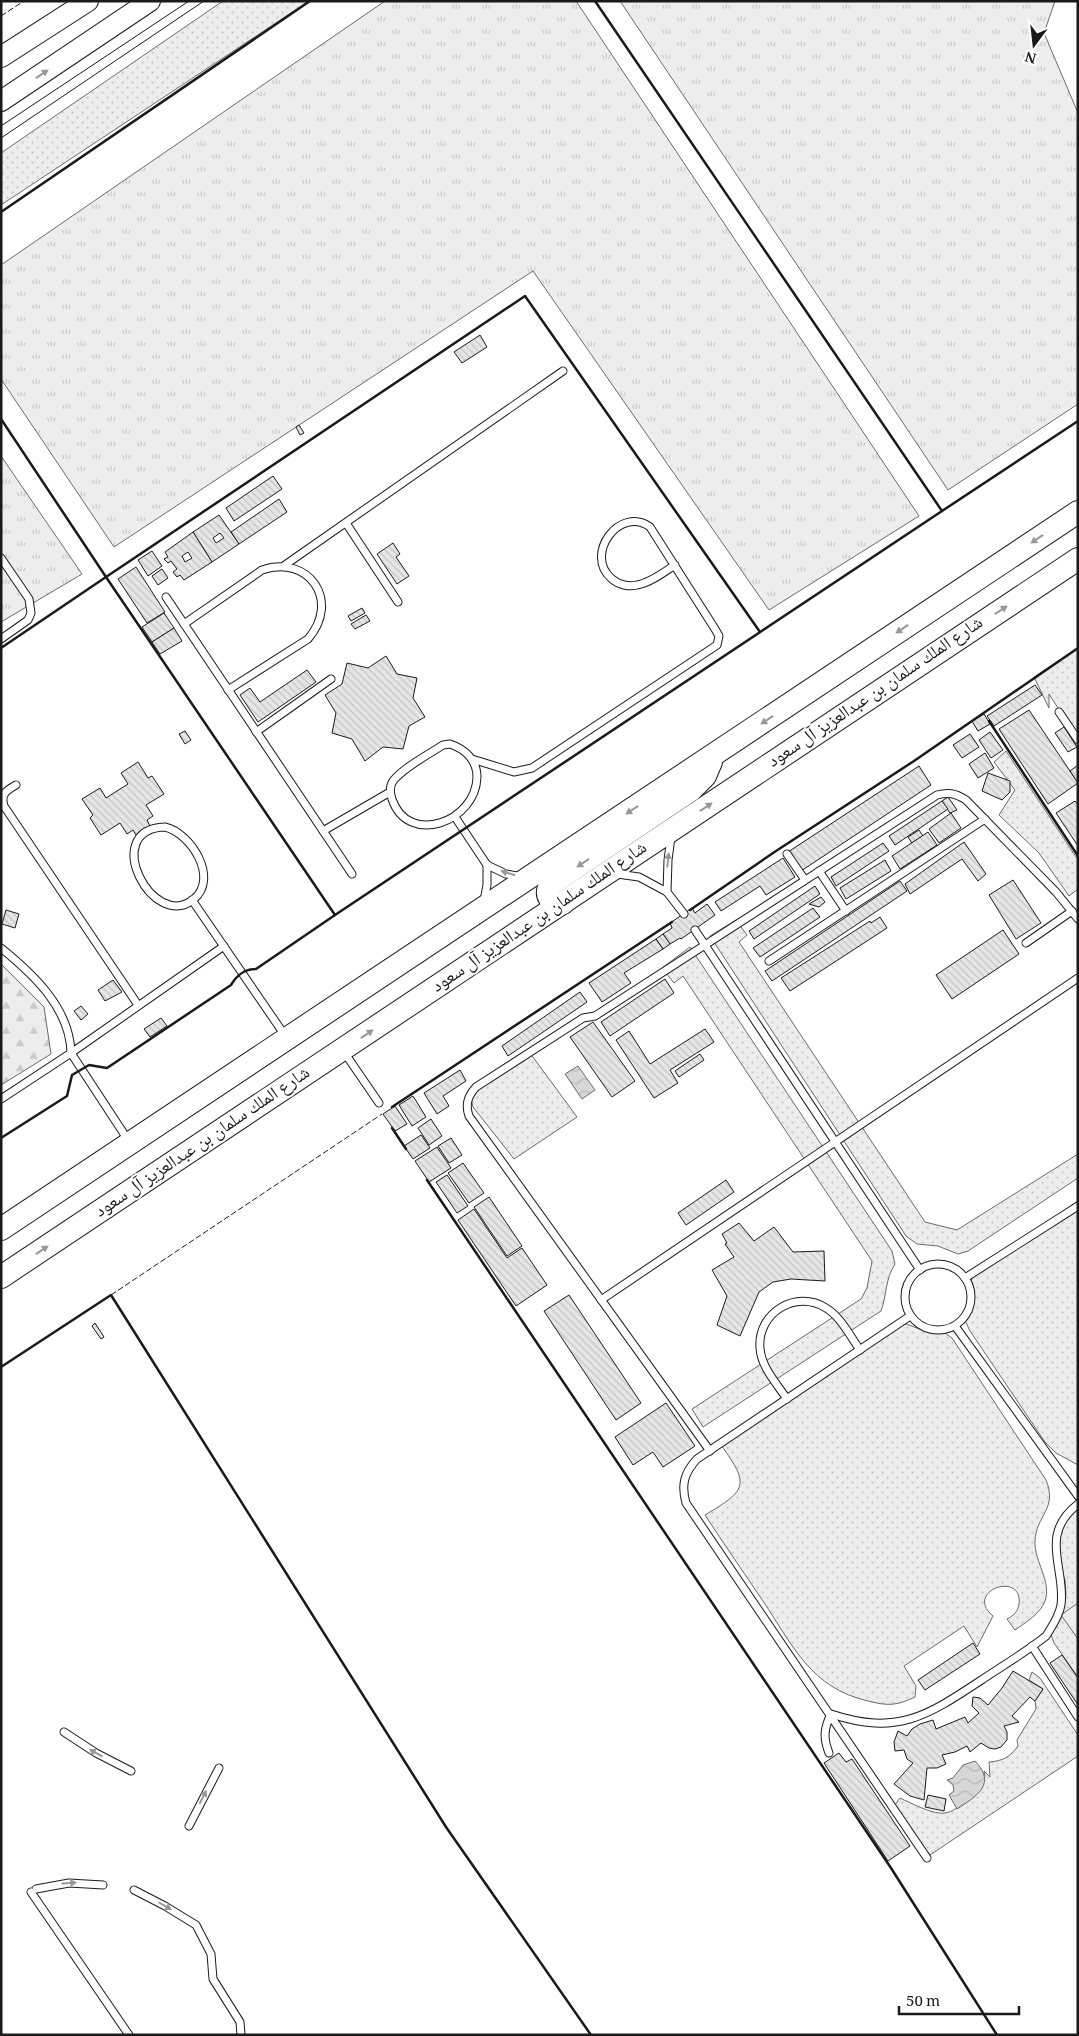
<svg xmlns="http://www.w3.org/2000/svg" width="1079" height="2036" font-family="Georgia,'Noto Naskh Arabic',serif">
<defs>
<pattern id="grass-tufts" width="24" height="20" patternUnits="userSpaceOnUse" patternTransform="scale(1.25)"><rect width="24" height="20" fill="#ededed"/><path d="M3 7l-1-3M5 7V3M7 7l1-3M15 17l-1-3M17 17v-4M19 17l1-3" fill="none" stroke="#cbcbcb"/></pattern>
<pattern id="forest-firs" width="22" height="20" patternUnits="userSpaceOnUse" patternTransform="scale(1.25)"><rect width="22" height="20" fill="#ededed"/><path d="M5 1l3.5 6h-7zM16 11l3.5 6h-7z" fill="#cbcbcb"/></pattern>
<pattern id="park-dots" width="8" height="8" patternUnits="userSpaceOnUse" patternTransform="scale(1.25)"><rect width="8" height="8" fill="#ededed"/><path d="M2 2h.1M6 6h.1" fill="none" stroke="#cbcbcb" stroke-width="1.8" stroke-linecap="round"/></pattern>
<pattern id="water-waves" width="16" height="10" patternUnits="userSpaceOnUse" patternTransform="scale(1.25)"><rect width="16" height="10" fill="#d7d7d7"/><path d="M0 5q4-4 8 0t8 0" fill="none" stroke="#b8b8b8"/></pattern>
<pattern id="building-back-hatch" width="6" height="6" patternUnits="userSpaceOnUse" patternTransform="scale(1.25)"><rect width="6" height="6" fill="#e6e6e6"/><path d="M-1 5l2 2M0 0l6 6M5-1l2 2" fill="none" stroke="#c5c5c5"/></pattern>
</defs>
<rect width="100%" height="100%" fill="#fff"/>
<g fill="url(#grass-tufts)" stroke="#6a6a6a">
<path d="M385 1H576L919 516 769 610 533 271 114 547 1 379V265Z"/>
<path d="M620 1H1055L1044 33 1078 113V404L948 490Z"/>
<path d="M1 456 82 574 1 622Z"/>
</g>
<path fill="url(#forest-firs)" stroke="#6a6a6a" d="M1 964 44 1007 51 1054 1 1085Z"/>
<g fill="url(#park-dots)" stroke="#6a6a6a">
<path d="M223 1H309L1 205V153Z"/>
<path d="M1078 648V739L1049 694V708L1034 677Z"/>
<path d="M1006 751 1078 860V889L1069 896 1039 853 999 815 1015 790 994 762Z"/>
<path d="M736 920 747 935 739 942 925 1222 957 1230 1078 1154V1178L968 1251 958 1254 938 1246 917 1244 906 1236 710 936Z"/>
<path d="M690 947 892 1251 895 1264C885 1279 887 1295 881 1311L703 1427 692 1409 861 1299 867 1288 872 1261 683 976 674 983 662 968Z"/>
<path d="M530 1053 577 1117 514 1159 473 1107 471 1099 476 1084Z"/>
<path d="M1078 1201V1465L1056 1453 1045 1442 970 1331 962 1314C972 1305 973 1295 970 1282L979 1268Z"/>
<path d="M906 1324 928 1332 942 1331 952 1338 1046 1480C1058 1509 1036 1515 1035 1541 1034 1562 1052 1581 1045 1601 1041 1613 1025 1623 1015 1630L1007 1619C1013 1616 1018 1612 1019 1604 1023 1570 963 1591 993 1616L977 1647 964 1626 904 1666 916 1686 915 1697C896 1706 888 1706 868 1701 811 1688 793 1646 763 1601 744 1573 724 1544 705 1515 747 1490 750 1485 721 1445L895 1326Z"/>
<path d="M1078 1505V1677L1054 1643 1049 1629 1061 1614 1066 1595 1065 1580 1057 1562 1059 1526Z"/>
<path d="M1032 1672 1040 1678 1078 1735V1756L930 1855 892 1809 900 1798C952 1823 950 1818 985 1776L984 1771 990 1777 989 1762C1003 1761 1010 1757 1018 1746L1017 1740 1036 1709 1035 1701 1043 1689 1029 1680Z"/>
</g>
<path fill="#ededed" stroke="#6a6a6a" d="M1078 1603V1639L1061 1615Z"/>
<g fill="url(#water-waves)" stroke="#6a6a6a">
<path d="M578 1066 595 1090 582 1099 565 1074Z"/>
<path d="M975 1761C997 1784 977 1796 957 1809L949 1795 954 1791 953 1785 947 1780 953 1778 963 1765Z"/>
</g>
<g fill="url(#building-back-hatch)" stroke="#1a1a1a" fill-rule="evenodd">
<path d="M480 335 487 347 462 363 454 352Z"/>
<path d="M299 425 304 433 300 435 296 427Z"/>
<path d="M273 476 282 489 234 521 226 508Z"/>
<path d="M279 499 287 512 239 544 231 532Z"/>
<path d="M219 515 239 544 212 562 193 532ZM220 533 224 538 216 543 213 538Z"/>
<path d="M193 532 212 562 184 580 180 575 177 577 173 572 177 569 171 561 168 563 164 559 168 557 165 552ZM188 552 192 558 185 562 182 556Z"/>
<path d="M393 543 400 554 396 557 409 576 397 584 377 554Z"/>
<path d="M152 551 162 566 148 576 138 560Z"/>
<path d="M136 567 165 612 147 623 118 579Z"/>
<path d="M162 569 168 578 158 585 152 576Z"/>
<path d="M362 608 365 613 351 621 348 616Z"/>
<path d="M164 613 174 628 152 642 142 627Z"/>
<path d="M366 615 370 621 355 629 351 624Z"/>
<path d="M174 628 182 641 160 654 152 642Z"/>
<path d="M386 656 397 674 417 678 413 698 425 717 409 726 403 749 383 747 365 761 352 739 332 733 336 713 325 695 342 684 347 663 368 668Z"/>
<path d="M307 670 316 682 258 722 240 695 250 688 260 702Z"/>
<path d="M1035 685 1042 695 994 726 987 716Z"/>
<path d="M1029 710 1078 783 1048 804 999 729Z"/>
<path d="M984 714 990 724 978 731 972 721Z"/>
<path d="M1064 727 1077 747 1068 752 1055 733Z"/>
<path d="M185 731 191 740 185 744 179 734Z"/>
<path d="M990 732 1003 750 991 758 979 740Z"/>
<path d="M970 734 979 747 962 758 953 745Z"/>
<path d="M985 753 994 768 978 778 969 764Z"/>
<path d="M138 762 148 778 152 776 164 794 146 805 153 816 147 820 150 826 136 835 133 830 127 834 120 823 101 835 90 818 93 815 82 799 100 788 106 798 128 784 121 773Z"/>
<path d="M1078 765V783L1070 771Z"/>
<path d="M919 766 931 785 801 871 788 852Z"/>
<path d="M988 773 1010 781V792L1002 800 982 791Z"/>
<path d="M948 797 957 810 950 813 942 801Z"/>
<path d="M942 801 948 809 895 845 889 836Z"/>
<path d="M1075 801 1078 805V846L1056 813Z"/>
<path d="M951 813 961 828 939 843 929 829Z"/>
<path d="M919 830 923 836 912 843 908 837Z"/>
<path d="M928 832 937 845 900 869 892 856Z"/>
<path d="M964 842 986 874 978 881 962 859 910 894 905 884Z"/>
<path d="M883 843 889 851 836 886 831 877Z"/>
<path d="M783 858 795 877 766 895 760 886 721 911 715 902Z"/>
<path d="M885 860 891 871 846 899 840 888Z"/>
<path d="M1013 880 1041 923 1016 939 989 895Z"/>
<path d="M900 881 907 891 772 981 765 971Z"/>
<path d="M815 886 820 894 754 939 749 931Z"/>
<path d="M821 897 825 902 819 907 809 904Z"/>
<path d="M707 904 715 915 681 939 680 938 670 944 663 934 672 928 670 923 692 908 695 913Z"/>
<path d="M813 908 820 917 760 957 753 948Z"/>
<path d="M6 910 19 914 15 928 2 924Z"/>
<path d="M880 917 887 928 790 991 781 978 870 921 871 923Z"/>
<path d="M1003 930 1019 954 952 999 936 975Z"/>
<path d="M663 934 670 944 663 949 656 939Z"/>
<path d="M656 939 663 949 624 973 631 983 602 1002 589 983Z"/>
<path d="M665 979 674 993 610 1036 601 1022Z"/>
<path d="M113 980 122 992 105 1001 98 990Z"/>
<path d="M580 992 587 1002 508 1056 502 1046Z"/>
<path d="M81 1006 88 1014 81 1020 74 1011Z"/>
<path d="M161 1018 167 1026 150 1037 144 1029Z"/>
<path d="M593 1022 635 1081 612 1097 570 1037Z"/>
<path d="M705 1029 714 1042 670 1070 678 1083 654 1098 616 1040 629 1031 650 1064Z"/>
<path d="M700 1054 704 1060 679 1077 675 1071Z"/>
<path d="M460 1070 466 1081 443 1096 449 1106 437 1114 424 1093Z"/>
<path d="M413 1096 426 1117 412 1126 399 1105Z"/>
<path d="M395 1106 407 1124 395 1131 383 1114Z"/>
<path d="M431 1119 442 1136 429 1145 418 1128Z"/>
<path d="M421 1135 430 1148 413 1159 404 1146Z"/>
<path d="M451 1138 462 1155 449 1163 438 1146Z"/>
<path d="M437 1147 451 1168 429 1182 415 1161Z"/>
<path d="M463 1163 484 1193 469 1203 448 1173Z"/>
<path d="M447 1175 468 1206 457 1213 436 1182Z"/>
<path d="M726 1180 734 1192 686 1225 678 1213Z"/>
<path d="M489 1197 522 1246 507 1256 474 1207Z"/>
<path d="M474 1209 507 1258 522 1248 547 1285 516 1306 458 1220Z"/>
<path d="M739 1223 754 1241 774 1227 793 1252 824 1251 825 1281 791 1279 773 1282 759 1292 740 1336 717 1325 727 1296 712 1270 734 1257 725 1244 727 1243 722 1234Z"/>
<path d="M569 1295 641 1403 616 1420 544 1311Z"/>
<path d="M95 1323 104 1337 101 1339 92 1326Z"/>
<path d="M666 1403 695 1446 663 1467 653 1452 633 1465 615 1437Z"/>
<path d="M973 1643 980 1654 925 1690 918 1680Z"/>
<path d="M1062 1655 1078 1678V1705L1050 1663Z"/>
<path d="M1013 1671 1043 1689 1035 1701 1030 1697 1012 1716 1019 1722 1004 1726 1007 1732V1740L1001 1747 995 1749 989 1748 981 1743 970 1752 967 1746 955 1752 942 1755 946 1764 937 1768H927L924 1800 910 1796 894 1784 913 1763 907 1759 904 1750 895 1751 894 1742 898 1731 907 1736 912 1729 920 1724 933 1720 936 1729 965 1717 968 1723 979 1713 972 1706 973 1697 980 1698 988 1705 1002 1688Z"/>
<path d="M839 1753 846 1762 852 1759 910 1846 888 1861 824 1763Z"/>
<path d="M928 1795 946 1799 944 1811 925 1807Z"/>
</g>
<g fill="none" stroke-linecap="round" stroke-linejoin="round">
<g stroke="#1a1a1a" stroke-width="9">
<g id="lane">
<path d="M346 523 398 602"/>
<path d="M1 558 29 599 31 613 28 620 1 639"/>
<path d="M285 565 563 371"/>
<path d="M166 597 352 874"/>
<path d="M184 624 262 570C309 554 341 601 308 639L228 690"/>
<path d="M1059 712 1078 740"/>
<path d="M256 732 331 679"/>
<path d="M450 744C465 749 477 760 477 777 476 822 408 847 392 799 390 793 389 787 393 781 403 768 429 754 443 745Z"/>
<path d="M472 759 514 772 532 768 717 645 719 636 715 629 650 527C620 505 583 555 612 579 619 585 629 587 637 585 650 583 664 572 675 565"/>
<path d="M16 785C7 790 0 794 4 806L138 1005"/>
<path d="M455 817 487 865 506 874 522 877"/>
<path d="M165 827C191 833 219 878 194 899 153 933 99 829 165 827Z"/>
<path d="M323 831 390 792"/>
<path d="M787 854 805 880"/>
<path d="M819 871 846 911"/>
<path d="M617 874 639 877 667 892 684 914"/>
<path d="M667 892 668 860 671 837"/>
<path d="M192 900 286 1037"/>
<path d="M484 901 487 885V865"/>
<path d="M695 930 920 1270"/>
<path d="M1026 943 1072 911"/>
<path d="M1 948C33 974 70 1008 71 1053L128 1140"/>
<path d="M769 961 985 819"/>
<path d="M344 1052 379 1103"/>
<path d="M1 1099 71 1053 224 946"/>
<circle cx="938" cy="1297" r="33"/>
<path d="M965 1278 1078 1206"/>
<path d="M601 1300 1078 978"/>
<path d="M910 1316 697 1459C684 1473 681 1485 686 1503L927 1858"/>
<path d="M955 1326 1078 1496"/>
<path d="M787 1399C777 1384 761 1367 760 1348 757 1313 796 1289 826 1308 841 1317 850 1336 860 1350"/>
<path d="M710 1451 469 1116C465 1104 468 1096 476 1087L583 1018 595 1016 937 795C948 792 955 793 966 800L1056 892 1078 919"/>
<path d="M1032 1646 1078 1717"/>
<path d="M64 1732 96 1753 131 1771"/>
<path d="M829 1753C823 1738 824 1728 831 1714 898 1736 927 1716 983 1679 1004 1665 1026 1652 1046 1636 1052 1626 1059 1617 1061 1605 1066 1568 1038 1535 1078 1504"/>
<path d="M189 1826 219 1768"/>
<path d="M36 1889 69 1883 103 1885"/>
<path d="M134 1890 165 1906 196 1925 211 1954 213 1979 240 2022 241 2035"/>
<path d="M31 1892 129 2035"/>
</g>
</g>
<g stroke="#1a1a1a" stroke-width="22">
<g id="secondary">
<path d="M1 57 88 1"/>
<path d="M1 101 150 1"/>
</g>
</g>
<g stroke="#1a1a1a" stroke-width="24">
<g id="primary">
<path d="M563 903C550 904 544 895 551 884L691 790 705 776 711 762"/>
<path d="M1 1229 1078 512"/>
<path d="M1 1277 1078 559"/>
</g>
</g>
<use href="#lane" stroke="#fff" stroke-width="7"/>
<use href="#secondary" stroke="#fff" stroke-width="20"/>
<use href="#primary" stroke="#fff" stroke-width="22"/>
<g stroke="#1a1a1a" stroke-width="1">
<path d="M1 126 189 1"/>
<path d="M1 138 204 1"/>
</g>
<g stroke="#1a1a1a" stroke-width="1" stroke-dasharray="6 2.5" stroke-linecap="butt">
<path d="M1 16 24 1"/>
<path d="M111 1295 382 1114"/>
</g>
<g stroke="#1a1a1a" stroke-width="2.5">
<path d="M595 1 942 511 1078 421"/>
<path d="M1 212 310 1"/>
<path d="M1 419 106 577 1 648"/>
<path d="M760 632 525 296 106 577 335 915 942 511"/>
<path d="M989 721 1078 856"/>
<path d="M690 910 776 851 914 761 1078 648"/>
<path d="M392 1107 672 922"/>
<path d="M392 1128 406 1149"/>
<path d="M1 1138 67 1096 72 1075 89 1065 107 1068 231 985C237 975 244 969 256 969L335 915"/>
<path d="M427 1180 891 1868 997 2035"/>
<path d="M1 1367 111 1295 446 1827 591 2035"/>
</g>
</g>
<defs><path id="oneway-solid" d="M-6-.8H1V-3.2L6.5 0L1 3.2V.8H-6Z" transform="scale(1.25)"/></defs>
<g fill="#989898">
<use href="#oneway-solid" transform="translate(42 74) rotate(-34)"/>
<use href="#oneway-solid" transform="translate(1037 539) rotate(146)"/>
<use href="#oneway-solid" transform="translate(1001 610) rotate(-33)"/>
<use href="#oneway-solid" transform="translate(902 629) rotate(146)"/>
<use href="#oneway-solid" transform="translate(767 720) rotate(146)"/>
<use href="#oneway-solid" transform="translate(706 807) rotate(-34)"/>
<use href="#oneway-solid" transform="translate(632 810) rotate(147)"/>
<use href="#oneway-solid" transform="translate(668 860) rotate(-84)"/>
<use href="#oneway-solid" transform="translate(583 863) rotate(146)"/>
<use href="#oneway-solid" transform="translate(508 873) rotate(-163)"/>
<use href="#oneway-solid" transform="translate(367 1034) rotate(-34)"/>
<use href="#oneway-solid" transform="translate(42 1250) rotate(-34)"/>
<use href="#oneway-solid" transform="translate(96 1753) rotate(-151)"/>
<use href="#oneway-solid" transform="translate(203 1797) rotate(-63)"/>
<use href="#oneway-solid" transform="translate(69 1883) rotate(-4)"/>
<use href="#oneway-solid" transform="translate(165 1906) rotate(30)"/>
</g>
<g text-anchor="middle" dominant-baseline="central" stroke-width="4" stroke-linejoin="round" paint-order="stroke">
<g font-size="18" fill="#1a1a1a" stroke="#fff">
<text transform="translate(876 693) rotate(-34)">شارع الملك سلمان بن عبدالعزيز آل سعود</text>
<text transform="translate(540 918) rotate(-34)">شارع الملك سلمان بن عبدالعزيز آل سعود</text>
<text transform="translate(203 1143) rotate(-34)">شارع الملك سلمان بن عبدالعزيز آل سعود</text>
</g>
</g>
<rect width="1079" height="2036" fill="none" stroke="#1a1a1a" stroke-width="5"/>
<g transform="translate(1034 45) rotate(195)" stroke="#ffffff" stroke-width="4" paint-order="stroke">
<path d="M0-4L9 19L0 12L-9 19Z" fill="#1a1a1a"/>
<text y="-8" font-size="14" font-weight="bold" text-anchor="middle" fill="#1a1a1a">N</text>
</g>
<path d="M899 2006v8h120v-8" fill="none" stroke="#1a1a1a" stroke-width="2.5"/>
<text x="906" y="2006" font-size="15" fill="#1a1a1a" stroke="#ffffff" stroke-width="4" paint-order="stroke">50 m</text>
</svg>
